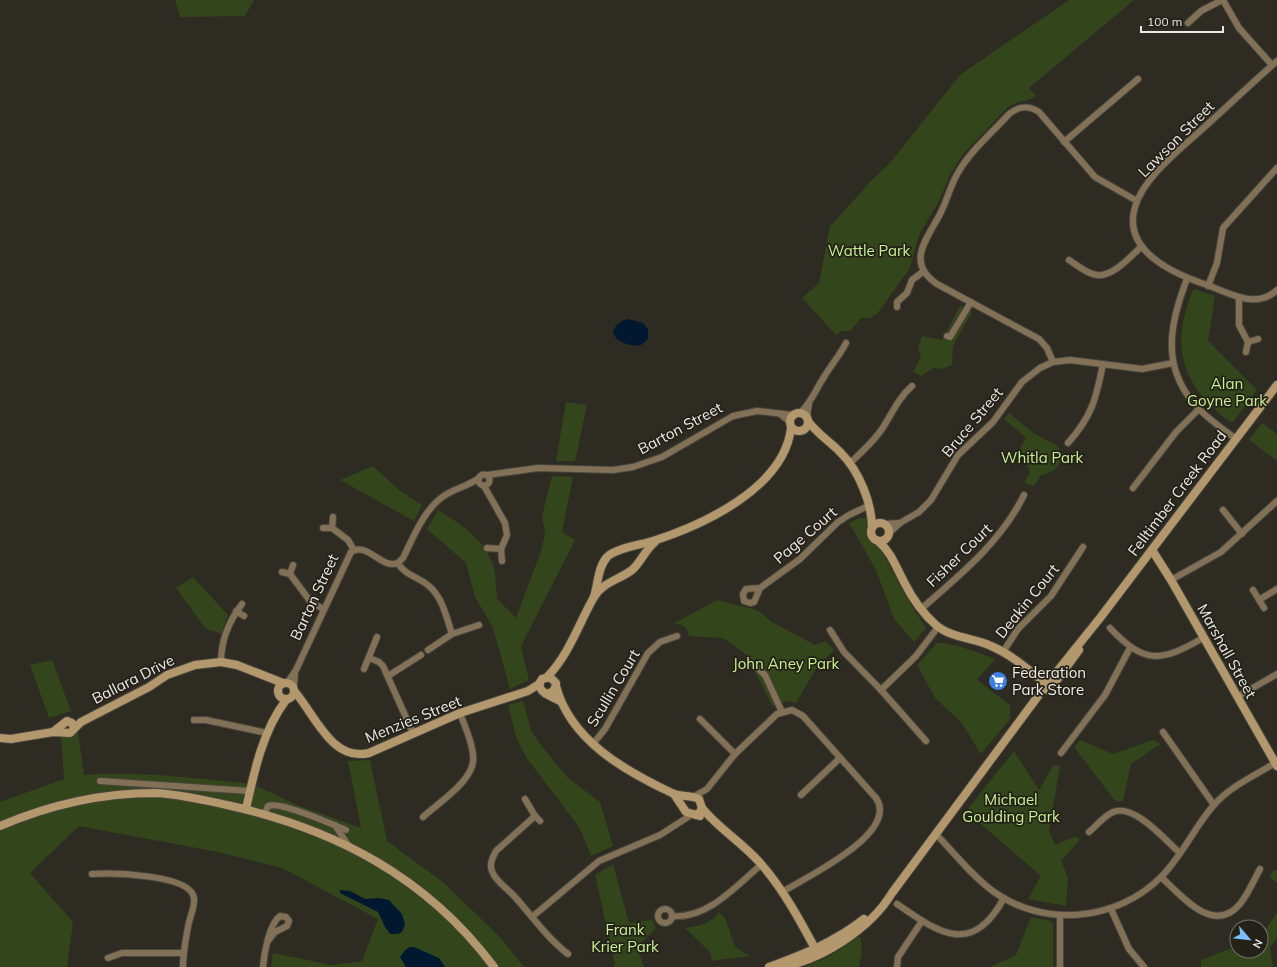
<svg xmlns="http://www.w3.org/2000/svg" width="1277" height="967" font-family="Mulish,sans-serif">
<rect width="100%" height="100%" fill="#2e2b22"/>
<g fill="#33451a">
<path d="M175 0H254L245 16 180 17Z"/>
<path d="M1069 0H1134L1029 88 1036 96C1027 103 1017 100 1008 107L963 154 950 175 938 203 919 235 910 268 877 314 870 318H861L850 331H842L836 335 802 298 819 283 830 226 874 178 890 163 960 75Z"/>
<path d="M1195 289 1215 296 1208 341 1257 390 1233 422H1230C1182 385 1169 348 1193 290Z"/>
<path d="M960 306 972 312 953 346 952 365 942 369 934 368 921 376 913 372 921 357 918 348 922 336 942 340Z"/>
<path d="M566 402 587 405 575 461H556Z"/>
<path d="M1009 413 1035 434 1058 446 1059 451 1065 455C1058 466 1055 473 1041 475L1034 486 1024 483 1030 472 1019 450 1026 438 1004 419Z"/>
<path d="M1262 423 1277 434V461L1249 440Z"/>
<path d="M373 466 399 490 422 505 414 521 340 480Z"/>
<path d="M552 476 573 477 562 532 575 540 521 646 529 680 510 689 493 628 475 597 466 563 427 529 438 510C461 524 486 540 494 568 496 578 496 589 497 599L516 618 540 554 545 534 542 516Z"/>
<path d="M868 517 866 523 868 536 878 544 902 590 926 628 914 642 894 619 876 570 849 523 857 519Z"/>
<path d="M193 577 228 615 221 634 205 628 176 588Z"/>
<path d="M717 600 757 610 772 622 815 645 826 641 834 650 818 665 796 703 786 701 773 707 753 668 746 666 755 661 723 638 689 636C688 628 682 623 673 624Z"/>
<path d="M937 643C951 642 981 653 995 659L977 680 1010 705V719L981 754 961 722 935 698 917 665Z"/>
<path d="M52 660 71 711 49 718 30 665Z"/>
<path d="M523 701 531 730 540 744 568 778 600 802 613 846 591 856 579 827 526 757 516 737 508 705Z"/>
<path d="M78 732 84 775C137 771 190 778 244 783L259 787 297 805 361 828 348 761 370 760 387 841 444 883 500 937 524 967H271L273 953 332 965 362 961 378 919 282 868 218 852 79 826 30 873 73 922 67 967H0V802L64 779 61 735Z"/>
<path d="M1080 740 1113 754 1153 740 1160 744 1131 764 1123 801 1116 802 1074 747Z"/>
<path d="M1014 751 1039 790 1053 766H1060L1049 831 1055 845 1076 836 1080 840 1061 861 1068 878 1066 906 1028 899 1041 876 966 811Z"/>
<path d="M613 864 629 923 652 920 656 928 637 947 644 967H613L615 964 595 875Z"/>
<path d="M1277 870V883L1269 877 1273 871Z"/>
<path d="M719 912 726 920 735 947 750 956 712 961 710 952 685 928C699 926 711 924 719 912Z"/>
<path d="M1277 913V938L1270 947 1273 967H1201V960L1237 946V951H1261V936Z"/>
<path d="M1031 917 1051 921 1053 924V967H990L1016 955Z"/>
<path d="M860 936 862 951 859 967H804L828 957Z"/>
</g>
<g fill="#001930">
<path d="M629 319 643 323 648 329V339L641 345C631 347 619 343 613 334 614 325 621 320 629 319Z"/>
<path d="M340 890 350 891 365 899 379 898 389 900 402 914 405 925 402 932 398 934H390L385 927 378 912 340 893Z"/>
<path d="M410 947H414L439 958 445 967H406L400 957 405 950Z"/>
</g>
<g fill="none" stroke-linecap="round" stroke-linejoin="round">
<g stroke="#49463d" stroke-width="8">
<g id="street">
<path d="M1223 0 1239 28 1272 65"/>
<path d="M1188 23 1201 11 1222 0"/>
<path d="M1277 61C1254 81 1232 102 1210 122 1187 144 1144 175 1135 207 1122 251 1174 274 1207 285 1229 293 1256 310 1277 290"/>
<path d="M1064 142 1138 79"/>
<path d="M1069 260C1077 265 1087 274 1097 275 1113 277 1131 256 1142 246"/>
<path d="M1187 279C1169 325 1160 370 1200 410 1211 421 1224 430 1236 439"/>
<path d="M1208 286 1217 263 1223 228 1277 168"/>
<path d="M1239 298V325L1248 342"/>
<path d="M897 307V302L907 293 912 280 924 271"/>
<path d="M947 336 950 337 971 302"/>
<path d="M1246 352 1248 342 1258 339"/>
<path d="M1053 362 1047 348 1039 339 937 284C906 263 926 240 939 216 947 202 950 185 959 171 972 149 992 133 1009 114 1019 106 1028 105 1039 112L1095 177 1137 201"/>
<path d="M800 413C811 403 816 389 824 377 831 365 840 355 846 343"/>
<path d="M780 414 790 422"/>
<path d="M807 417 809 403"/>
<path d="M1068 443C1092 416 1096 399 1103 364"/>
<path d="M850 463C861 453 873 442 882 429 892 414 898 398 912 386"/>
<circle cx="484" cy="480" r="5.5"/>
<path d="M487 475 538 468 613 470 633 467 662 457 733 416 757 411 793 415"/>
<path d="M484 486 505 523 507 535 501 549"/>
<path d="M1133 488 1176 432 1199 409"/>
<path d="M1223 510 1242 534"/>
<path d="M884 524 900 523"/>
<path d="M323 528H332L333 517"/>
<path d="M332 528 348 540 354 550"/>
<path d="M889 533 900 523 919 512 931 500 958 455 993 422 1022 382 1040 368 1053 362 1070 360 1142 369 1173 363"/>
<path d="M487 548 501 549 502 561"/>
<path d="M398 563C404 574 415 576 425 583 442 594 446 616 452 634"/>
<path d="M282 572 290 574 293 565"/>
<path d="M290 574 310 601 323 609"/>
<path d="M1171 580 1221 552 1277 501"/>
<path d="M760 588 746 589 743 594 744 601 750 603 754 602 760 588 800 559 838 522 849 515 868 506"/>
<path d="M1253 590 1264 608"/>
<path d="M1259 600 1277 589"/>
<path d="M921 609C960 575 1001 542 1024 495"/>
<path d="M236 611 244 616"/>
<path d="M1110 628C1145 665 1161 662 1203 638"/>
<path d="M830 630 844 652 881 690 926 741"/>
<path d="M428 650 452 634 479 625"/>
<path d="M1003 652 1018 629 1051 596 1083 547"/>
<path d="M369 658 379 662 383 666 413 733"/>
<path d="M221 662C221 641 229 621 242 604"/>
<path d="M752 663 765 675 782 712"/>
<path d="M364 669 377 637"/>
<path d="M388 676 421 655"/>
<path d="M287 683 296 670 351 552C367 541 382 570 398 563L403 558C413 538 423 512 441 498 452 489 467 487 479 478"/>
<path d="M294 687 295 672"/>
<path d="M881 690 916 656 938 627"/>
<path d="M1237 697 1277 674"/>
<path d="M700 719 735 754"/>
<path d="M194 720H206L267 733"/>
<path d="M1163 732 1214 805"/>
<path d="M593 744 605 729 648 653 660 642 677 636"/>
<path d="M1061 753 1105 695 1130 648"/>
<path d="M100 781 250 791"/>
<path d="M801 795 840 758"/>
<path d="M693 797 707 789 735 754 777 714 792 710 803 716 876 798C900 833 805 878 782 892"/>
<path d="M525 799 535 816 540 821"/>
<path d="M264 815 268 806C281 801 331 824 346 830"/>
<path d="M535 816 496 851C493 857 489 864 492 871 495 881 508 889 515 897 532 916 547 938 568 954"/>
<path d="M423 817C439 802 477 779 473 755 472 741 465 727 460 713"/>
<path d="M335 825 348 845"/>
<path d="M1089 832C1096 826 1104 816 1113 812 1134 803 1165 840 1180 853"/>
<path d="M936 834C955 854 972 876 994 892 1045 928 1117 921 1161 877 1182 856 1194 828 1213 806 1229 787 1254 776 1275 763"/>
<path d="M92 874C111 873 191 874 194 898 195 905 191 915 189 922 186 937 183 952 183 967"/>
<path d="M1161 877C1181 895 1213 936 1240 904 1248 894 1254 880 1260 869"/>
<path d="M897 904C939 933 972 957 1004 898"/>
<circle cx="665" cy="916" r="7"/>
<path d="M1111 909 1129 949 1144 967"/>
<path d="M673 916C708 919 737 885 762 864"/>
<path d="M1060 916V967"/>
<path d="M532 917 599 861 660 835 691 815"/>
<path d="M108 958 122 953H183"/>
<path d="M263 967C264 954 269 924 280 916L286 917 289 921 287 926 275 932 268 941"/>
<path d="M897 967 898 957 922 921"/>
</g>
</g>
<g stroke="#49463d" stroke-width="10">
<g id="secondary">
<circle cx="799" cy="422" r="9"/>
<path d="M808 421C817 434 831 442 841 453 859 471 872 503 872 528"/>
<circle cx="880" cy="532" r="9"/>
<path d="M878 541C891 552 896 567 904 582 912 598 923 614 937 626 952 638 974 638 991 646 1013 655 1033 674 1052 688"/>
<path d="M1152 550 1171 580 1277 766"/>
<path d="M594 597C598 584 598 567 607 557 616 548 640 545 653 541 703 525 784 488 791 428"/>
<path d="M547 677C569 655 579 623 594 597 603 582 619 580 632 570 641 562 645 550 655 542"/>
<circle cx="286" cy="691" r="8"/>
<path d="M556 686C570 740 625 771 672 793 680 797 691 795 699 799L702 808 700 812 696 815"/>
<path d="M1049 691 1079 650"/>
<path d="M295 692C315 715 332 762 369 753L460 713 528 691 539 684"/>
<path d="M546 694C553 693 556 689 556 683L550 677 542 679C533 691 551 696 560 701"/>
<path d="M53 732 67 721 72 723 74 728"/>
<path d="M0 738 11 739 53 732 70 733 81 722 149 687 167 675 195 665 221 662 237 665 283 683"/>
<path d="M674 794 686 812 700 816"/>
<path d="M702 808C719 829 743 843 761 864 784 890 802 924 818 954"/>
<path d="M246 809C254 772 263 730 286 700"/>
<path d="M0 826C49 805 102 793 155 793 179 794 204 800 227 805 335 829 427 877 494 967"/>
<path d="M769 967C804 954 835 942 864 919"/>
<path d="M780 967C821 961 871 928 892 893L1047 684 1100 618 1277 385"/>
</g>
</g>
<use href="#street" stroke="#827157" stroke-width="6"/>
<use href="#secondary" stroke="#b4986d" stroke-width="8"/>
</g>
<defs>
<g id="supermarket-disc" transform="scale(1)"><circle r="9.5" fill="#3f7fe0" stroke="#242119"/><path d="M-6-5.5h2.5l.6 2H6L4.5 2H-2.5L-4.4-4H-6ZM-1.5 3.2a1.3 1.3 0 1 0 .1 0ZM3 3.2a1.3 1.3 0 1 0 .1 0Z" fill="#fff"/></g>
</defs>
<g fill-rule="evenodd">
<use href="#supermarket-disc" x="998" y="681"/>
</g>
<g text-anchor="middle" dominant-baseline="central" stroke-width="3.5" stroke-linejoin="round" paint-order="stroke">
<g font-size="15" fill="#eceae4" stroke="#242119">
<text transform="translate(1176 139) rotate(-45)">Lawson Street</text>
<text transform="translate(972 422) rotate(-50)">Bruce Street</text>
<text transform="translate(680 428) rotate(-28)">Barton Street</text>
<text transform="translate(1177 493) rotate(-53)">Felltimber Creek Road</text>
<text transform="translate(805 535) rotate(-41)">Page Court</text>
<text transform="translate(959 555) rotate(-44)">Fisher Court</text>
<text transform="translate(314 597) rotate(-65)">Barton Street</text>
<text transform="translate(1027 601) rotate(-51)">Deakin Court</text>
<text transform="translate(1227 651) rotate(61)">Marshall Street</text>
<text transform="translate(133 679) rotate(-27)">Ballara Drive</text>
<text transform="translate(613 688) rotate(-59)">Scullin Court</text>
<text transform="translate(413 719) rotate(-22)">Menzies Street</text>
</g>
<g font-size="15" fill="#c8f193" stroke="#242119">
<text x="869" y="250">Wattle Park</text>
<text x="1227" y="383">Alan<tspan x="1227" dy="17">Goyne Park</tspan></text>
<text x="1042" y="457">Whitla Park</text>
<text x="786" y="663">John Aney Park</text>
<text x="1011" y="799">Michael<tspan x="1011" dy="17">Goulding Park</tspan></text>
<text x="625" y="929">Frank<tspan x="625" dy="17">Krier Park</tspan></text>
</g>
<g font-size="15" fill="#eceae4" stroke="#242119" text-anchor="start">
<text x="1012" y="672">Federation<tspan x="1012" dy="17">Park Store</tspan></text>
</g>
</g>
<g transform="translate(1249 939) rotate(118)"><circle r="19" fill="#242119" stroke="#74716a"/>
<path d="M0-3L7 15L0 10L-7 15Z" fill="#7cbef9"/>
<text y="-6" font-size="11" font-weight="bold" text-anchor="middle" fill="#eceae4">N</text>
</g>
<path d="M1141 26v6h82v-6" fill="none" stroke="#eceae4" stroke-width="2"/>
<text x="1147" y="26" font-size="12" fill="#eceae4" stroke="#242119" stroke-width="3" paint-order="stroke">100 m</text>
</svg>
